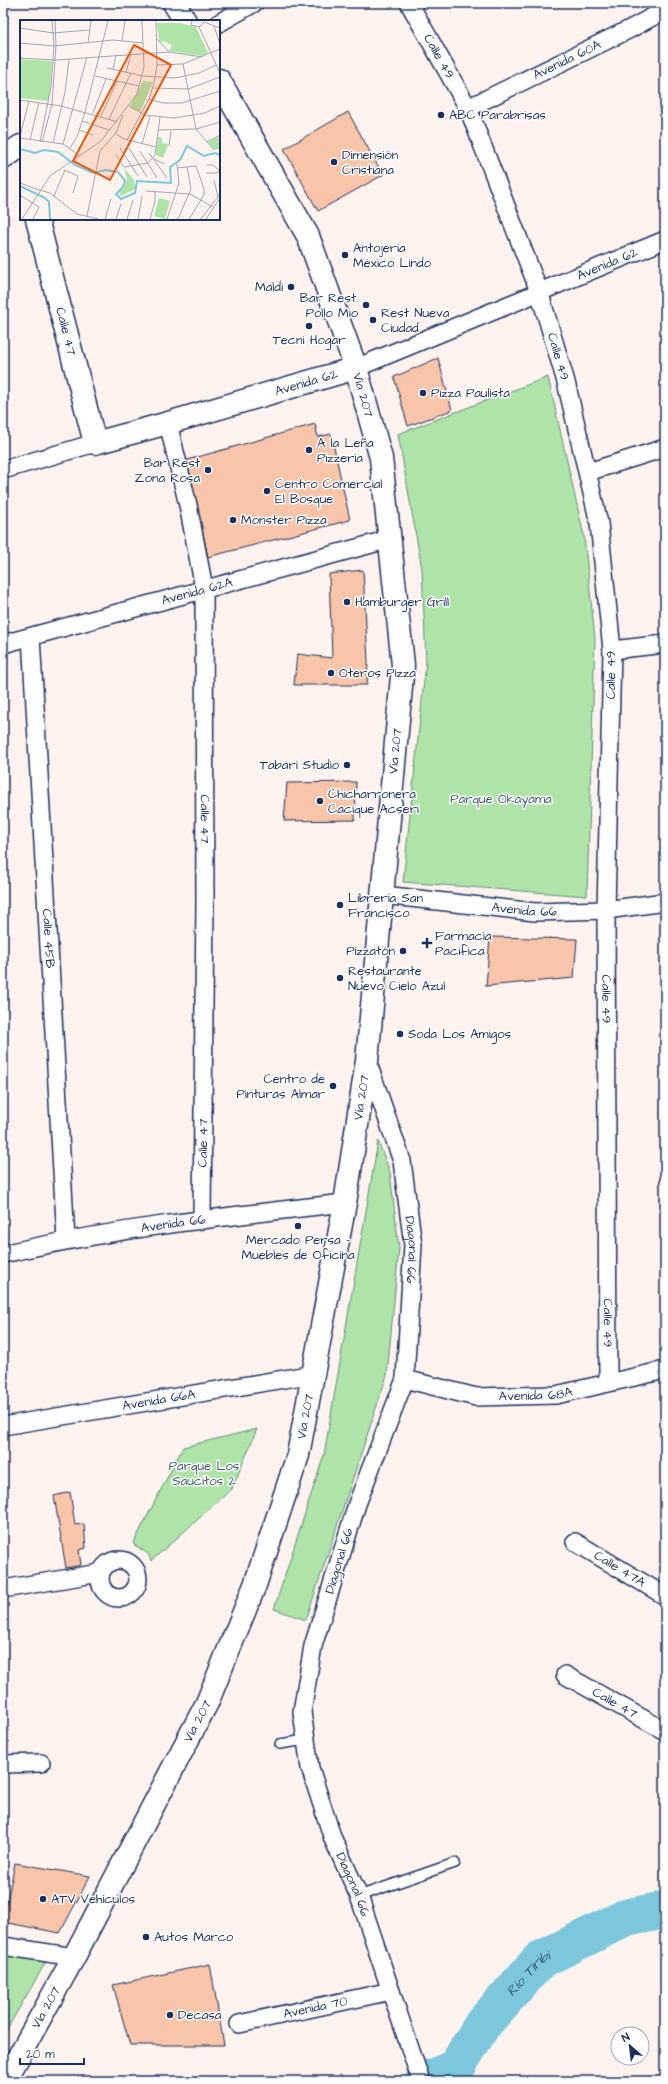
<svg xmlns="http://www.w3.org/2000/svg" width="668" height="2084" font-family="'Architects Daughter',sans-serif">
<rect width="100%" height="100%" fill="#fef3ee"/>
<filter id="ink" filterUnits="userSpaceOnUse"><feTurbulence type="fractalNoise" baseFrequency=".025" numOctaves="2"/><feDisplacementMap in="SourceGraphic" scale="8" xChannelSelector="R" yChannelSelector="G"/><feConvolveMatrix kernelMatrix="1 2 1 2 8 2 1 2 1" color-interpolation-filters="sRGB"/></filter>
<g filter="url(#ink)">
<g fill="#aee4a7" stroke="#648a82">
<path d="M548 377 584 536 595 638 587 896 403 882 426 662 422 569 398 434Z"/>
<path d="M378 1141 390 1172 399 1248 387 1375 306 1620 274 1609 324 1455Z"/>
<path d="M257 1429 232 1489 151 1561 148 1554 133 1544 183 1447Z"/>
<path d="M3 1954 46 1962 3 2036Z"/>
</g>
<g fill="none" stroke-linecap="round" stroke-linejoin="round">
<path stroke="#7cc7db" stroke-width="38" id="s1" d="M424 2081 456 2068 482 2025 540 1960 625 1918 665 1910"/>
</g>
<g fill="#f8c5a9" stroke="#1b2f5e">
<path d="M348 112 383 175 318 211 284 149Z"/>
<path d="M438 358 452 410 408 426 394 377Z"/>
<path d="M315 424 318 437 331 434 350 520 208 557 187 460Z"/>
<path d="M363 570 368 661 367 685H294L297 654 332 658 329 574Z"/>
<path d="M356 782 355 820 284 821 287 783Z"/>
<path d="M490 937 577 939 574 978 486 986Z"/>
<path d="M70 1492 75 1525 84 1524 86 1548 79 1550 81 1565 66 1568 54 1496Z"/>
<path d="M15 1863 90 1876 60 1933 3 1922Z"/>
<path d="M210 1964 224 2045H130L113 1985Z"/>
</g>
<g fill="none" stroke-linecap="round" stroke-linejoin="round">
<g stroke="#1b2f5e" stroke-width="12">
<g id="lane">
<path d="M280 1744 306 1740"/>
<path d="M359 1896 455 1863"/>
</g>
</g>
<g stroke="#1b2f5e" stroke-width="20">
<g id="street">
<path id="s2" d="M409 3 468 108 539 291 566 382 599 523 612 650 606 910 608 1383"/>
<path d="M219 23 254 3"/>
<path id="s3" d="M468 108 630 29 665 10"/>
<path id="s4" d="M356 368 665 240"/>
<path id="s5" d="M168 423 188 505 204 588 205 900 202 1219"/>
<path d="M3 470 95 443"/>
<path d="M588 472 665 448"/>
<path id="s6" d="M31 637 66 1239"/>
<path id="s7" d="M3 644 390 539"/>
<path d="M612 650 665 644"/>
<path id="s8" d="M383 895 535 912 606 910 665 902"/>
<path id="s9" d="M368 1063 402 1161 413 1245 405 1379 357 1504 313 1646 302 1712 310 1768 333 1839 359 1896 421 2081"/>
<path id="s10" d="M3 1254C116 1228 230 1216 345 1203"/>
<path id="s11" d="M405 1379 476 1397 556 1395 665 1370"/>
<path id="s12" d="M3 1426 314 1374"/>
<path id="s13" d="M575 1542 665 1596"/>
<circle cx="119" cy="1579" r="19"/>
<path d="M3 1589 100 1573"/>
<path id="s14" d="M565 1675 665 1731"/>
<path d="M3 1764 41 1763"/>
<path d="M3 1946 74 1957"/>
<path id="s15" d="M239 2024 391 1991"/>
</g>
</g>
<g stroke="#1b2f5e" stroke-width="25">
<g id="secondary">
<path d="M174 3 185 21"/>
<path d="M3 158 21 146"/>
<path id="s16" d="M37 219 95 443 168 423 356 368"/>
<path id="s17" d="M5 2081 74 1957 207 1703 255 1585 298 1455 345 1203 367 1061 403 665 381 458 356 368 308 236 219 80"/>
</g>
</g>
<use href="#lane" stroke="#fff" stroke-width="9"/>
<use href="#street" stroke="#fff" stroke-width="17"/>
<use href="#secondary" stroke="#fff" stroke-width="22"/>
</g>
</g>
<g fill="#1b2f5e" stroke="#fff" stroke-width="1.5">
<circle cx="441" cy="115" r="4"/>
<circle cx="334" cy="162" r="4"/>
<circle cx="345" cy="255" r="4"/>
<circle cx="291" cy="287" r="4"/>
<circle cx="366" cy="305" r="4"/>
<circle cx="373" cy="320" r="4"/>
<circle cx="309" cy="326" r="4"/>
<circle cx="423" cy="393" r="4"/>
<circle cx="309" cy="450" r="4"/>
<circle cx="208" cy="470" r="4"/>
<circle cx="267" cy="491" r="4"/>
<circle cx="233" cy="520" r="4"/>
<circle cx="347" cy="602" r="4"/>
<circle cx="331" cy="673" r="4"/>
<circle cx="347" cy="765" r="4"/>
<circle cx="320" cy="801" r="4"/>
<circle cx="340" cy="905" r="4"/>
<path d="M425 937h4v4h4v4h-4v4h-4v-4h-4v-4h4z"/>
<circle cx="403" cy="951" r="4"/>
<circle cx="340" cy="978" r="4"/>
<circle cx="400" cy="1034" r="4"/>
<circle cx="333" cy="1086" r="4"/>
<circle cx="298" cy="1226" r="4"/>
<circle cx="43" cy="1899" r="4"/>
<circle cx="146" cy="1937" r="4"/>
<circle cx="170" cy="2015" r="4"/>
</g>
<g text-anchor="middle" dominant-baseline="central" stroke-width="3" stroke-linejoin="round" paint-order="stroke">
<g font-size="13" fill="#1b2f5e" stroke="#fff">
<text stroke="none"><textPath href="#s2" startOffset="61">Calle 49</textPath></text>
<text stroke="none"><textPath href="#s3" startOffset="110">Avenida 60A</textPath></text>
<text stroke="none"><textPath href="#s4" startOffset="272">Avenida 62</textPath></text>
<text stroke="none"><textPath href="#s16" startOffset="116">Calle 47</textPath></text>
<text stroke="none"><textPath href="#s2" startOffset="385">Calle 49</textPath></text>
<text stroke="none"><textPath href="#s16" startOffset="451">Avenida 62</textPath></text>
<text transform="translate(363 395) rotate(74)">Vía 207</text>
<text stroke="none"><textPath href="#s7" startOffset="201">Avenida 62A</textPath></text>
<text transform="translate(611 675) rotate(-90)">Calle 49</text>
<text stroke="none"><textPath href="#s17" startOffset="1404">Vía 207</textPath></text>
<text stroke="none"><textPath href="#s5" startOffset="400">Calle 47</textPath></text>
<text stroke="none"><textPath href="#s8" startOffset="142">Avenida 66</textPath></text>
<text stroke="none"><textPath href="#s6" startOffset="302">Calle 45B</textPath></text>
<text stroke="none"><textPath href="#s2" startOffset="1033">Calle 49</textPath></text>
<text stroke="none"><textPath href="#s17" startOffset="1056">Vía 207</textPath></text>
<text transform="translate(203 1143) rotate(-89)">Calle 47</text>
<text stroke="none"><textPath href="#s10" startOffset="173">Avenida 66</textPath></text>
<text stroke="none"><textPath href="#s9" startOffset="193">Diagonal 66</textPath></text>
<text stroke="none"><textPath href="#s2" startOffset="1357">Calle 49</textPath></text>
<text stroke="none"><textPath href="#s11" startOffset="133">Avenida 68A</textPath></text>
<text stroke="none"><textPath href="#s12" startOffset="158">Avenida 66A</textPath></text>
<text stroke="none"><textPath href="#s17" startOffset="732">Vía 207</textPath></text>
<text transform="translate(339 1561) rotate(-73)">Diagonal 66</text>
<text stroke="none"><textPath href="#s13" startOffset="52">Calle 47A</textPath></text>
<text stroke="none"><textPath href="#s14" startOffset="57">Calle 47</textPath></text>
<text stroke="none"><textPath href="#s17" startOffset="408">Vía 207</textPath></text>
<text stroke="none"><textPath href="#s9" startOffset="853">Diagonal 66</textPath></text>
<text stroke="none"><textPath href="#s15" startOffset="78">Avenida 70</textPath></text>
<text stroke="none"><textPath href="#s17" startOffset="84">Vía 207</textPath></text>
</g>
<g font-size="13" fill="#1b2f5e" stroke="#fff" text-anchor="start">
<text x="449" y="115">ABC Parabrisas</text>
<text x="342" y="155">Dimensión<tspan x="342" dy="15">Cristiana</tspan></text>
<text x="353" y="248">Antojería<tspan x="353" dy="15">México Lindo</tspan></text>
<text x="283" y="287" text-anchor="end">Maldi</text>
<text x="358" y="298" text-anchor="end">Bar Rest.<tspan x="358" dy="15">Pollo Mio</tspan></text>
<text x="381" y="313">Rest Nueva<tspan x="381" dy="15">Ciudad</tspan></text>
<text x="309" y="340" text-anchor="middle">Tecni Hogar</text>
<text x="431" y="393">Pizza Paulista</text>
<text x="317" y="443">A la Leña<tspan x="317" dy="15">Pizzería</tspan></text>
<text x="200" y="463" text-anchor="end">Bar Rest<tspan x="200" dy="15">Zona Rosa</tspan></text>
<text x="275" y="484">Centro Comercial<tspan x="275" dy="15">El Bosque</tspan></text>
<text x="241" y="520">Monster Pizza</text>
<text x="355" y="602">Hamburger Grill</text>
<text x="339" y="673">Oteros Pizza</text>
<text x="339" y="765" text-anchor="end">Tabarí Studio</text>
<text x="328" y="794">Chicharronera<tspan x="328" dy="15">Cacique Acseri</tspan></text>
<text x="348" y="898">Librería San<tspan x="348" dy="15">Francisco</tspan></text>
<text x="435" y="936">Farmacia<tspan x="435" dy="15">Pacifica</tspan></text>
<text x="395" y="951" text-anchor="end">Pizzatón</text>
<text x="348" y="971">Restaurante<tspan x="348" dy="15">Nuevo Cielo Azul</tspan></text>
<text x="408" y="1034">Soda Los Amigos</text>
<text x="325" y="1079" text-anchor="end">Centro de<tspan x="325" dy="15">Pinturas Almar</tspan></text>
<text x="298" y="1240" text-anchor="middle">Mercado Persa -<tspan x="298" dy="15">Muebles de Oficina</tspan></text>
<text x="51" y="1899">ATV Vehículos</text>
<text x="154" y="1937">Autos Marco</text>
<text x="178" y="2015">Decasa</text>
</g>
<g font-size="13" fill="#405c70" stroke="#fff">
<text x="501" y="799">Parque Okayama</text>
<text x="204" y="1466">Parque Los<tspan x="204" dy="15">Saucitos 2</tspan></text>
</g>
<g font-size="14" font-style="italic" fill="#385d84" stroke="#fff">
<text stroke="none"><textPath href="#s1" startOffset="154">Río Tiribí</textPath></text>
</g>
</g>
<g transform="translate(20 20)">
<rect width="200" height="200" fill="#fef3ee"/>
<path d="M137 3H159L176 7 188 33 182 36 149 31 152 25 143 21 141 23 139 20ZM0 39 32 41 29 81 0 78ZM123 61 133 62 120 92 110 86ZM200 116V128L195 130 188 122ZM138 117 142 118V123L148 124 143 138 136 135ZM104 148 114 160 115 169 101 176 99 172 104 168 107 158ZM139 178 150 181 145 199 134 196Z" fill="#aee4a7"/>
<path fill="none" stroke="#7cc7db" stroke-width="2" d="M0 129 15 133 24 130 38 132 55 145 73 153 86 150 98 152 105 161 103 167 96 174 101 179 115 173 117 161 151 163 150 147 160 140 167 126 184 136 195 133 200 135M0 166 25 178 29 182 30 199"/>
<path fill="none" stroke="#a3a5b4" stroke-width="1" d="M172 1 171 5 179 7M194 6 200 24M0 8 33 13 69 10M200 8 184 2 179 7 200 53M137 19 149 32M102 20 105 1M0 23 34 26 93 20 123 23M68 23 71 1M0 38 36 40 149 32 182 37M163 44 176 109 194 130M137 45 163 44 200 29M87 48 123 56 155 58 179 53 196 45M93 49 96 35M106 52 111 34M75 56 119 66M133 68 168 69 200 57M129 79 143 83H162L200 71M0 80 41 86 98 102M109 86 125 95 154 98 185 93 200 86M73 93 86 59M81 96 97 61M89 99 111 53M62 101 89 110M59 110 73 115M139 110 176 109 200 102M96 114 104 119 136 127M0 116 9 81M0 118 43 124 60 136M10 120 19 82M107 120 129 79 134 63 137 45 136 1M20 122 31 67 34 26 32 1M22 122 32 84 36 26 35 1M187 122 200 115M33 123 45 72 49 39M43 124 67 37M122 124 130 96M149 126 151 111M50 128 57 117 65 92 88 1M100 128 118 156M109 128 127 157M120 131 137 158M129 133 147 158M96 135 104 147 128 143 135 135 140 97M134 139 145 144M187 145H193L200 151M157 148 176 146 184 169V175L169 199M186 153H197L200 150M194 160 198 177M0 163 19 170M19 170 30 173 57 194 78 199M126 171 170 174 193 187M0 175 19 187 13 199M34 176 45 150 58 156 53 173M67 196 80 131 96 113 103 95M2 199 30 156 81 121 117 74 124 47 122 1M85 199 91 179M96 199 101 184M107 199 113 180M118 199 122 176M130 199 135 181V171M147 199 159 163 157 144M158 199 171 169 167 147M181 199 200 174M186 199 200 178"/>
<path fill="#e8590c" fill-opacity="0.15" stroke="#e8590c" stroke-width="2" d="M114 25 151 45 90 160 53 141Z"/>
<rect width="200" height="200" fill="none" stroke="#1b2f5e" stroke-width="2"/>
</g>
<rect width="668" height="2084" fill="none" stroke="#fff" stroke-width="16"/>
<rect x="8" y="8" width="652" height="2068" fill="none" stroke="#1b2f5e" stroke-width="1.5" filter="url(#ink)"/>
<g transform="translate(630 2046) rotate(332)"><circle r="19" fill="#ffffff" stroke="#a4acbf"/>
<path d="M0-3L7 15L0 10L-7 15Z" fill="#1b2f5e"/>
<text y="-6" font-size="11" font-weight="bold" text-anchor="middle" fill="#1b2f5e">N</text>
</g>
<path d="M20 2058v6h64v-6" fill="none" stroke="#1b2f5e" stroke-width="2"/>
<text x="26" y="2058" font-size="12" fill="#1b2f5e" stroke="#ffffff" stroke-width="3" paint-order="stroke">20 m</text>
</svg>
